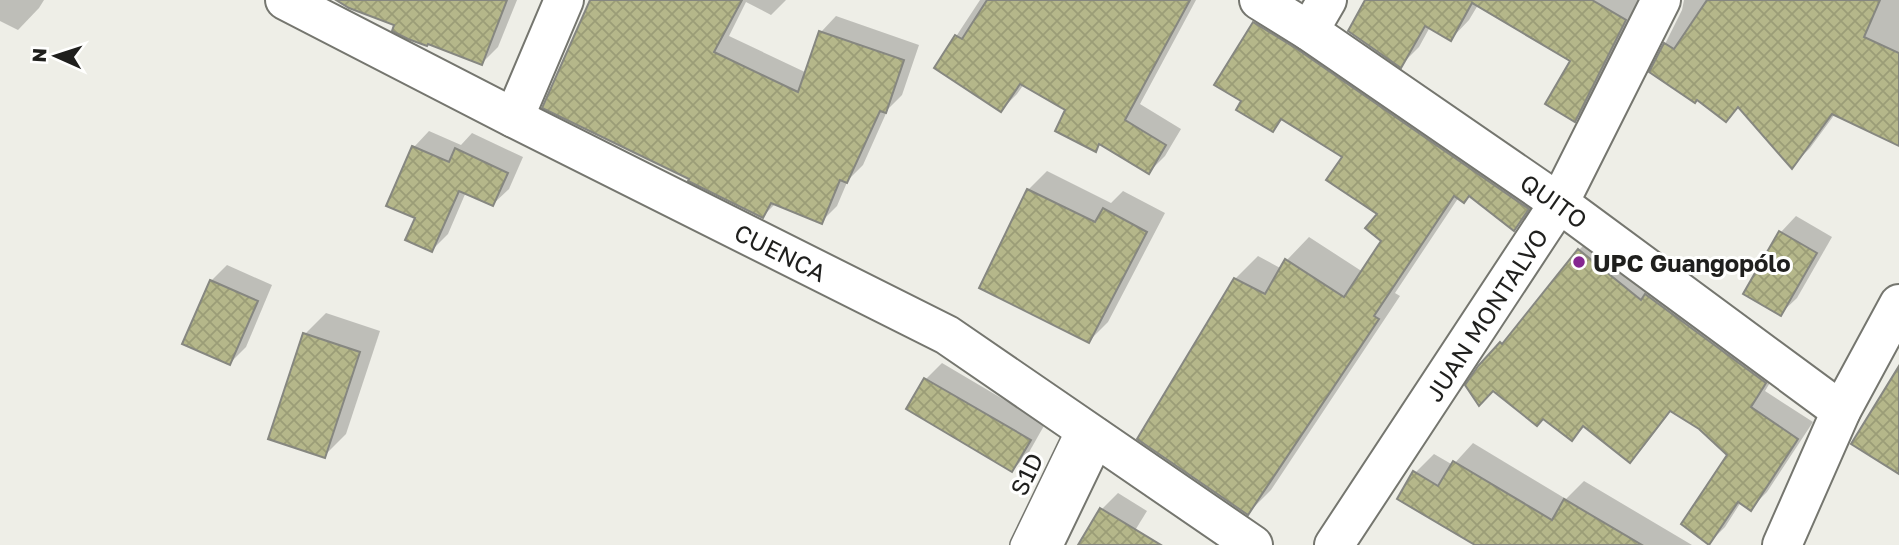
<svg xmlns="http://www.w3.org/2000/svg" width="1899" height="545" font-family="'Golos Text',sans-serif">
<defs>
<pattern id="building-cross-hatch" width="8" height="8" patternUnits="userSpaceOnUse" patternTransform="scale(1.75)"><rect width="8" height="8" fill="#b5b78a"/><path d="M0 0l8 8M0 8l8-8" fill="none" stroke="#9b9d77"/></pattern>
</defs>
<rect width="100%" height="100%" fill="#eeeee7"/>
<g fill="#0003">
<path d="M0 0H44L39 8 18 30 0 21Z"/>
<path d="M351 0H517L498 47 482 63 396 24Z"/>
<path d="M598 0H786L771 15 746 2 729 36 807 73 821 32 836 16 919 45 902 95 888 109 863 165 848 180 837 206 821 222 776 203 763 216Z"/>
<path d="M980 0H1196L1140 104 1181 129 1165 156 1149 172 1102 143 1095 150 1068 110 1024 84 1017 94 1001 110 936 67Z"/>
<path d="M1277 0 1537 206 1514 229 1470 194 1459 197 1395 293 1400 296 1271 490 1248 513 1235 279 1258 256 1282 269 1287 260 1309 237 1363 272 1384 241 1379 214 1345 157 1283 119 1273 130 1243 101 1254 23Z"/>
<path d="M1367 0H1644L1593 102 1575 120 1572 60 1478 5 1469 20 1451 39 1430 27 1419 47 1401 65Z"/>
<path d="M1684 0H1899V145L1835 114 1810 148 1792 166 1740 106 1726 120 1698 98 1651 72 1682 10Z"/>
<path d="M429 131 461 145 472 133 523 157 509 189 493 204 466 192 448 234 432 250 417 217 414 147Z"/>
<path d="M1047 171 1111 203 1123 191 1165 213 1108 322 1089 341 1028 190Z"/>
<path d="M1796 216 1832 237 1797 298 1781 313V232Z"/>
<path d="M1595 234 1780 366 1765 391 1813 422 1767 492 1751 508 1741 502 1725 527 1709 543 1729 455 1700 428 1672 410 1645 445 1630 460 1585 426 1572 439 1479 368 1518 327 1579 250Z"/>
<path d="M227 265 272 285 246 347 230 363 211 281Z"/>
<path d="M326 313 380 331 346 434 324 456 305 334Z"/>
<path d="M942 363 1045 424 1028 454 1012 470 908 409 926 379Z"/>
<path d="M1473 443 1566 499 1584 481 1692 545H1478L1415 473 1434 454 1453 465Z"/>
<path d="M1118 493 1147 511 1126 545H1087L1082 542 1102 509Z"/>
</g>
<g fill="url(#building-cross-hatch)" stroke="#868780" stroke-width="2">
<path d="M336 0H507L482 65 428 44 427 46 408 39 392 31 394 25 349 8Z"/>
<path d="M590 0H742L714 52 798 92 819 31 904 60 886 113 880 111 847 183 840 180 822 224 771 203 763 218 688 181 689 179 542 108Z"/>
<path d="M987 0H1190L1125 120 1166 145 1149 174 1099 144 1096 152 1055 131 1065 110 1020 84 1001 112 934 68 955 35 962 39Z"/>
<path d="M1365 0H1592L1626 20 1575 122 1545 104 1570 61 1472 3 1451 41 1425 26 1401 68 1348 31Z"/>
<path d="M1707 0H1880L1864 37 1899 53V146L1832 114 1792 169 1738 107 1726 122 1697 100 1695 103 1649 72 1664 43 1674 49Z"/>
<path d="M1253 22 1297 49 1529 209 1514 231 1469 196 1464 203 1454 196 1374 316 1379 319 1248 515 1137 439 1234 278 1265 294 1285 259 1344 297 1381 241 1365 228 1377 214 1326 180 1342 157 1281 119 1273 132 1236 110 1241 101 1214 85Z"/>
<path d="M412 146 449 162 455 148 508 173 493 206 459 191 432 252 405 240 415 218 386 206Z"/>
<path d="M1027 189 1095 222 1103 208 1147 232 1089 343 979 288Z"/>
<path d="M1779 231 1817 253 1781 316 1743 294Z"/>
<path d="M1578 249 1641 300 1645 294 1766 383 1751 407 1798 439 1751 511 1738 502 1709 545 1681 524 1727 455 1699 429 1670 411 1630 463 1583 426 1572 441 1543 419 1537 426 1493 391 1479 406 1465 385 1478 366 1500 342 1502 344Z"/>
<path d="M210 280 258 301 230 365 182 344Z"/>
<path d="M303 333 360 352 325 458 268 439Z"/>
<path d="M1899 366V474L1851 444Z"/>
<path d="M924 378 1031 440 1012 472 906 409Z"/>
<path d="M1453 461 1552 520 1564 499 1642 545H1475L1397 499 1413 471 1438 486Z"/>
<path d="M1100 508 1161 545H1078Z"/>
</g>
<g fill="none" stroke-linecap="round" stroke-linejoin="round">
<g stroke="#75766f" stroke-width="24">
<path id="lane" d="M1021 545 1079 425"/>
</g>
<g stroke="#75766f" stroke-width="42">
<g id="street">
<path id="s1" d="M285 0 514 118 947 335 1253 545"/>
<path id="s2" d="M1259 0 1309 31 1559 203 1841 411"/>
<path d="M1309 31 1327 0"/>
<path d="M514 118 564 0"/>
<path d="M1043 545 1095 437"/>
<path id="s3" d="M1334 545 1559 203 1661 0"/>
<path d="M1782 545 1841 411 1899 304"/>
</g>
</g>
<use href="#lane" stroke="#fff" stroke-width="21"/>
<use href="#street" stroke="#fff" stroke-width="38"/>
</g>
<circle fill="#852690" stroke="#fffffe" stroke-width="2.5" cx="1579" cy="262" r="7"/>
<g text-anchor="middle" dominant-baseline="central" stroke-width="6" stroke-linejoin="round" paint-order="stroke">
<g font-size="24" fill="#1f1f1d" stroke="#fffffe">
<text stroke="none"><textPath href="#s2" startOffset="357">QUITO</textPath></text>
<text stroke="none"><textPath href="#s1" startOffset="556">CUENCA</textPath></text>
<text stroke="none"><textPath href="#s3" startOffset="276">JUAN MONTALVO</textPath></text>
<text transform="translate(1026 474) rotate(-64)">S1D</text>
</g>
<g font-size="24" font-weight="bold" fill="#1f1f1d" stroke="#fffffe" text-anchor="start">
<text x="1593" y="262">UPC Guangopólo</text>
</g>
</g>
<g transform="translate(56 56) rotate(273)" stroke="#fffffe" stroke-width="5" paint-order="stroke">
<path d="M0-5L12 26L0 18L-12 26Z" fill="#1f1f1d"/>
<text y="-10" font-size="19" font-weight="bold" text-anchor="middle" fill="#1f1f1d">N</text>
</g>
</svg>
